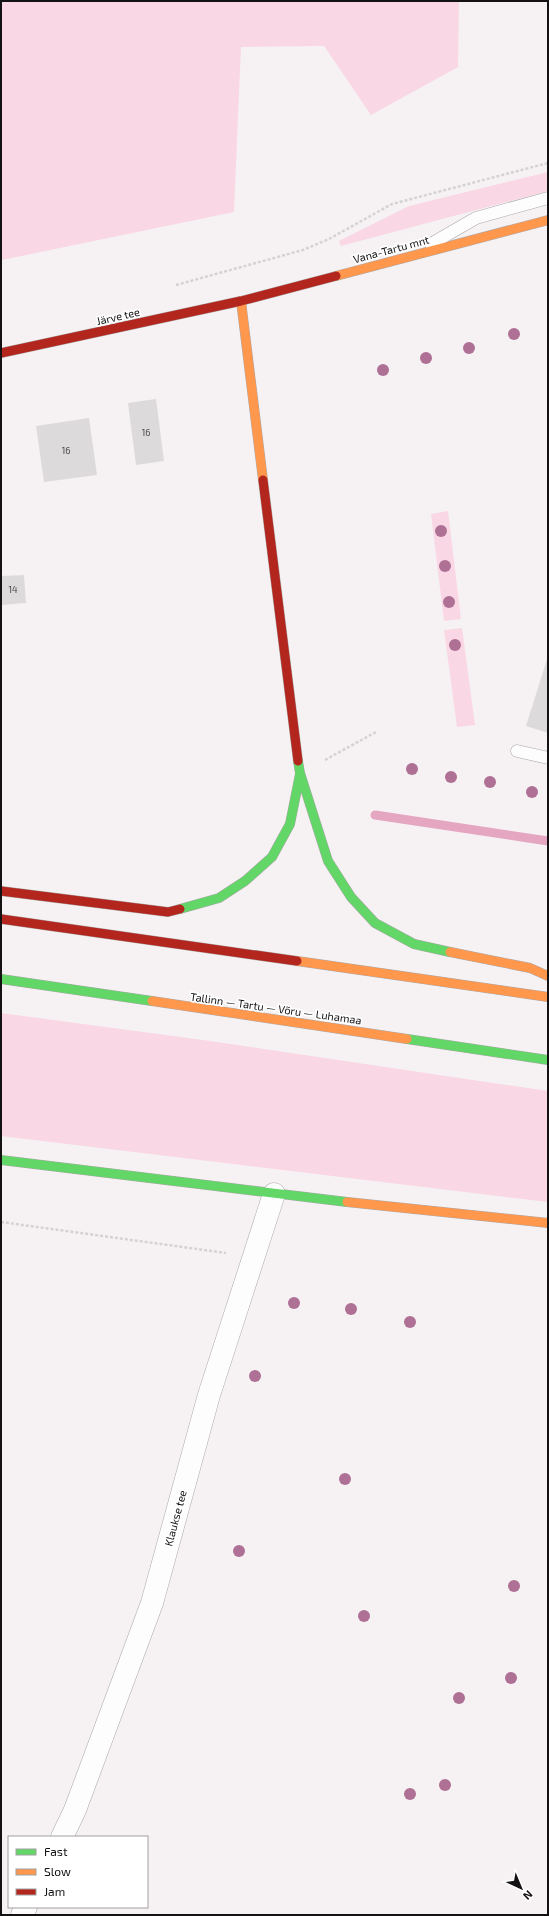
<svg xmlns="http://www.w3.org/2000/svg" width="549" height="1916" font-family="'Exo 2',sans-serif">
<rect width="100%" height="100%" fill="#f6f2f4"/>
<g fill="#f9d7e5">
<path d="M1 1H459L458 67 371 115 324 46 241 47 234 212 2 260Z"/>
<path d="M548 172V191L341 246 339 241 409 206Z"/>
<path d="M448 511 461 619 444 621 431 514Z"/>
<path d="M462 628 475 725 457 727 444 630Z"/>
<path d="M1 1013 203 1040 548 1091V1202L1 1136Z"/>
</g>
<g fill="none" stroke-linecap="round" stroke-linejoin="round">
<path stroke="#e5a6c2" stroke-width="9" d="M375 815 548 841"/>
</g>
<g fill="#dddadb">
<path d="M156 399 164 461 136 465 128 403Z"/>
<path d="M89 418 97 475 44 482 36 426Z"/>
<path d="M24 575 26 603 1 605V576Z"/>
<path d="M548 656V733L526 726Z"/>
</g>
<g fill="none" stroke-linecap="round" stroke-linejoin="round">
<g stroke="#aaa7a8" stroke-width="13">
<g id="lane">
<path d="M431 244 476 218 548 198"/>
<path d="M517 751 548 758"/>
</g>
</g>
<g stroke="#aaa7a8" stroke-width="23">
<g id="street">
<path d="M62 1837 75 1810 152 1603 209 1395 274 1194"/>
<path d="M22 1915 26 1907"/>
</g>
</g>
<g stroke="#aaa7a8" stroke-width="10">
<g id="fast">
<path d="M298 761 300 773 328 861 351 897 375 923 414 944 450 952"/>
<path d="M180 909 219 898 245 881 272 857 290 824 300 774"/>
<path d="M1 979 152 1001"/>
<path d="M407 1039 548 1060"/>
<path d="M1 1160 347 1202"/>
</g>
</g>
<g stroke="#aaa7a8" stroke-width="10">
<g id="slow">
<path d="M336 276 548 220"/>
<path d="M241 301 263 480"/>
<path d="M450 952 530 968 548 976"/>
<path d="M297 961 548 997"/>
<path d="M152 1001 407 1039"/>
<path d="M347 1202 548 1223"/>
</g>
</g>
<g stroke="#aaa7a8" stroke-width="10">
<g id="jam">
<path d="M1 353 241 301 336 276"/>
<path d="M263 480 298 761"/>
<path d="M1 891 168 912 180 909"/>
<path d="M1 919 297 961"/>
</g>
</g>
<g stroke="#d4d3d3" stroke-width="2.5" stroke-dasharray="3 2" stroke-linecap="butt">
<path d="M176 285 303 250 329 239 392 204 548 163"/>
<path d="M325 760 376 732"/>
<path d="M1 1222 226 1253"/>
</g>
<use href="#lane" stroke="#fefdfd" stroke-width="12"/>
<use href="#street" stroke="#fefdfd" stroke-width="22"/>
<use href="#fast" stroke="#63d668" stroke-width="9"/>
<use href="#slow" stroke="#ff974d" stroke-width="9"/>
<use href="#jam" stroke="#b3261e" stroke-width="9"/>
</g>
<g fill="#ae7094">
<circle cx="514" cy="334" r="6"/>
<circle cx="469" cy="348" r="6"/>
<circle cx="426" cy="358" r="6"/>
<circle cx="383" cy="370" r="6"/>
<circle cx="441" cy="531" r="6"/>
<circle cx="445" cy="566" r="6"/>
<circle cx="449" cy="602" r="6"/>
<circle cx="455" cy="645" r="6"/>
<circle cx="412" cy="769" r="6"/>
<circle cx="451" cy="777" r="6"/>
<circle cx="490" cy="782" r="6"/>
<circle cx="532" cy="792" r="6"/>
<circle cx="294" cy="1303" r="6"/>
<circle cx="351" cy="1309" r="6"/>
<circle cx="410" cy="1322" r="6"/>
<circle cx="255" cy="1376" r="6"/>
<circle cx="345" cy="1479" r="6"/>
<circle cx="239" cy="1551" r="6"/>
<circle cx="514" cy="1586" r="6"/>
<circle cx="364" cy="1616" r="6"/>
<circle cx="511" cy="1678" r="6"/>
<circle cx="459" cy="1698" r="6"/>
<circle cx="445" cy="1785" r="6"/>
<circle cx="410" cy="1794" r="6"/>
</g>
<g text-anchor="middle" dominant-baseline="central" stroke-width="3.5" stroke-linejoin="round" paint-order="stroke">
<g font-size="9" fill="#464344">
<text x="146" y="432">16</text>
<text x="66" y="450">16</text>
<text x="13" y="589">14</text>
</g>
<g font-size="11" fill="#141112" stroke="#fff">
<text transform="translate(391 249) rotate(-15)">Vana-Tartu mnt</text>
<text transform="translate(118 316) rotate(-13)">Järve tee</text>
<text transform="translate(276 1008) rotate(8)">Tallinn — Tartu — Võru — Luhamaa</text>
<text transform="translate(175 1518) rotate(-75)">Klaukse tee</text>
</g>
</g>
<rect width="549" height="1916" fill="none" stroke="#141112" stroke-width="4"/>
<rect x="8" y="1836" width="140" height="72" fill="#ffffff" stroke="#a1a0a0"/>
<rect x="16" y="1849" width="20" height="6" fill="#63d668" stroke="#a1a0a0"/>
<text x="44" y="1856" font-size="12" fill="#141112">Fast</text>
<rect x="16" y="1869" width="20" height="6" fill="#ff974d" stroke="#a1a0a0"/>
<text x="44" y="1876" font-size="12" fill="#141112">Slow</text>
<rect x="16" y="1889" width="20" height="6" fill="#b3261e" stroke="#a1a0a0"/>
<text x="44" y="1896" font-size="12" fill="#141112">Jam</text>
<g transform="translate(521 1888) rotate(136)" stroke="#ffffff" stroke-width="3" paint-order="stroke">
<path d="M0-3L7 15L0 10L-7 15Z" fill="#141112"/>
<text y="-6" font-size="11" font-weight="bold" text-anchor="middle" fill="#141112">N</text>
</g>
</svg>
